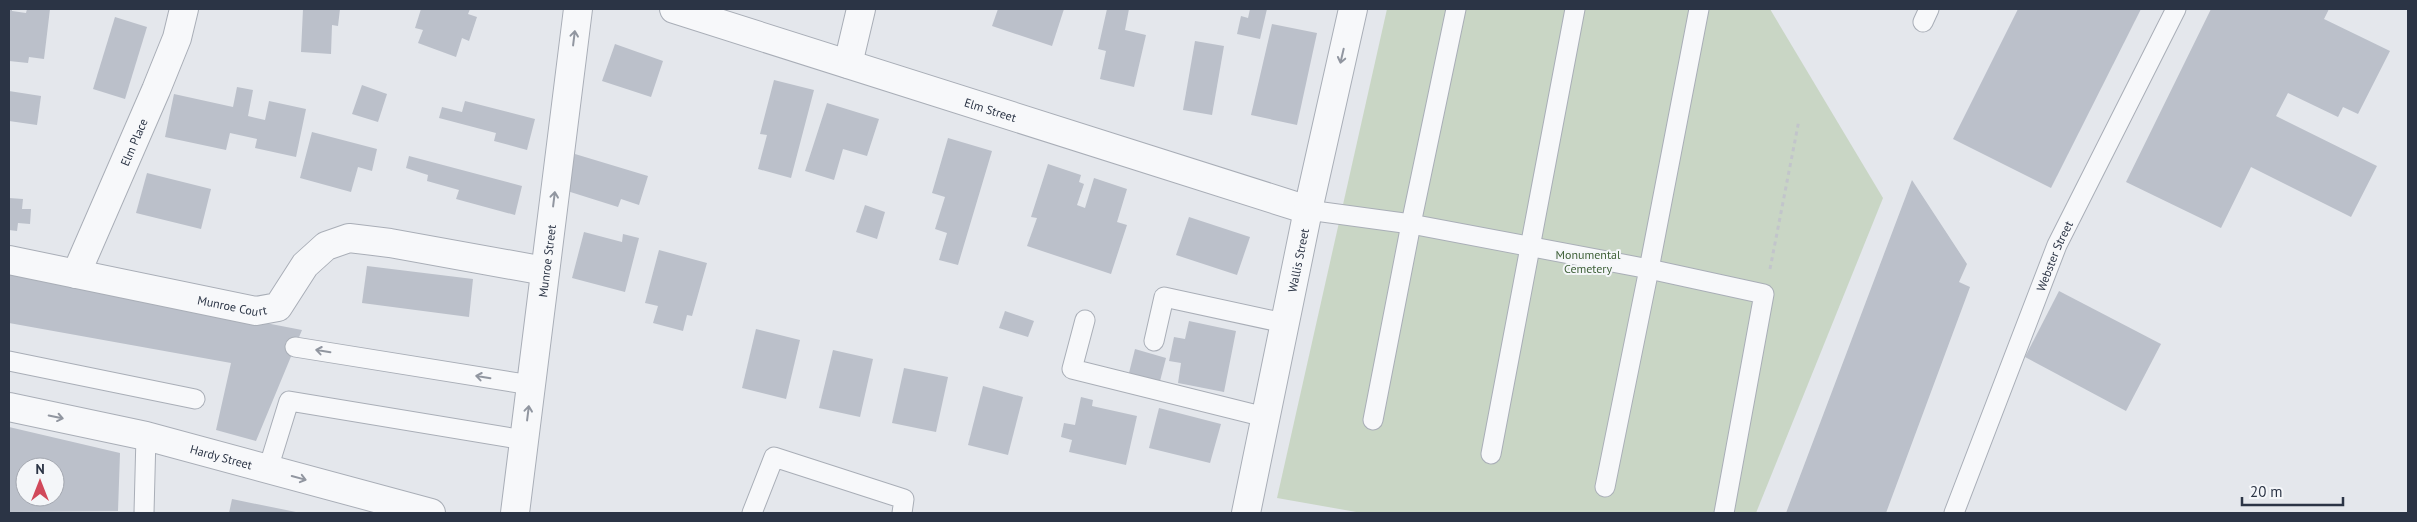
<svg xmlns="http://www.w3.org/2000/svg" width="2417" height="522" font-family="'PT Sans',sans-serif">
<rect width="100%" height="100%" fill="#e4e7ec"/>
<path fill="#c9d6c5" d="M1387 9H1770L1883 198 1756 513H1362L1277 498Z"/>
<g fill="#bbc0ca" fill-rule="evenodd">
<path d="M9 9H12V11L26 13 27 9H50L44 59 29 57 28 63 9 61Z"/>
<path d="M303 9H340L338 26 332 25 331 54 301 52Z"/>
<path d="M421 9H470L468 14 477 17 469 41 462 38 456 57 418 43 423 30 415 28Z"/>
<path d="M998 9H1064L1052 46 992 26Z"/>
<path d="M1107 9H1129L1125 30 1146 35 1134 87 1100 79 1106 51 1098 49Z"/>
<path d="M1250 9H1267L1260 39 1237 34 1241 16 1248 18Z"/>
<path d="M2018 9H2141L2051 188 1953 139Z"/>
<path d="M2211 9H2329L2324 19 2390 51 2358 114 2343 107 2338 117 2288 93 2276 116 2377 166 2351 217 2251 167 2221 228 2126 182Z"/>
<path d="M115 17 147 27 125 99 93 89Z"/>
<path d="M1272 24 1317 33 1297 125 1251 115Z"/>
<path d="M1195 41 1224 46 1212 115 1183 110Z"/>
<path d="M615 44 663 61 651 97 602 81Z"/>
<path d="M774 80 814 90 791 178 758 169 767 135 760 134Z"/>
<path d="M362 85 387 94 378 122 352 114Z"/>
<path d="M237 87 253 90 248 116 265 120 269 101 306 109 296 157 255 148 257 139 230 133 226 150 165 137 174 94 233 107Z"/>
<path d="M9 91 41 96 37 125 9 121Z"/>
<path d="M465 101 535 119 527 150 494 141 496 133 439 118 442 107 462 112Z"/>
<path d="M827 103 879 119 867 156 843 149 834 180 805 171Z"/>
<path d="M312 132 377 149 372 171 358 167 351 192 300 178Z"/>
<path d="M948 138 992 151 958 265 939 260 947 233 935 229 945 197 932 193Z"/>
<path d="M575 154 648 176 639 205 621 199 618 207 564 190Z"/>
<path d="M409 156 522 186 515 215 456 199 459 190 427 181 428 175 406 168Z"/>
<path d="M1048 164 1081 175 1079 182 1084 184 1077 205 1085 208 1094 178 1127 189 1117 222 1127 225 1111 274 1027 246 1037 218 1031 217Z"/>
<path d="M147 173 211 189 201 229 136 213Z"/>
<path d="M1912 180 1967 264 1959 282 1970 287 1886 513H1786Z"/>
<path d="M9 198 23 199 22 209H31L30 224 18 223 17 231 9 230Z"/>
<path d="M865 205 885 212 877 239 856 232Z"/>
<path d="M1189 217 1250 237 1237 275 1176 255Z"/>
<path d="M584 232 622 242 623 234 639 238 625 292 572 278Z"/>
<path d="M659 250 707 263 692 316 687 315 683 331 653 323 658 306 645 303Z"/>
<path d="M367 266 473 279 469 317 362 303Z"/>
<path d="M9 273 302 330 256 441 216 430 231 363 9 323Z"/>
<path d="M2059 291 2161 344 2126 411 2025 357Z"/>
<path d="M1005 311 1034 321 1028 337 999 328Z"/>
<path d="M1189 321 1236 331 1224 392 1178 383 1181 363 1169 361 1174 337 1185 339Z"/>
<path d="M756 329 800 340 786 399 742 388Z"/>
<path d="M1135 349 1166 358 1159 385 1128 377Z"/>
<path d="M833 350 873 359 860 417 819 408Z"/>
<path d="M904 368 948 377 936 432 892 423Z"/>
<path d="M983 386 1023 397 1008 455 968 445Z"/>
<path d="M1081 397 1093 400 1092 406 1137 416 1126 465 1069 452 1072 440 1061 437 1064 423 1075 425Z"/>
<path d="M1159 408 1221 424 1210 463 1149 448Z"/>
<path d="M9 427 120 453 118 511 9 512ZM25 467H55V497H25Z"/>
<path d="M232 499 296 512V513H229Z"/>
</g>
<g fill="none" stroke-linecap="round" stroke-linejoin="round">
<g stroke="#a9aeb7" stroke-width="21">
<g id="service">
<path d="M1699 9 1649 269 1764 294 1724 513"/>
<path d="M1923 22 1929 9"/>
<path d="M1308 210 1411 224 1649 269 1605 487"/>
<path d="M1085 320 1072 369 1265 417"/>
<path d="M1154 341 1164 297 1284 323"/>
<path d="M295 347 531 385"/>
<path d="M9 361 195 399"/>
<path d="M1373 420 1411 224 1456 9"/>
<path d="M1491 454 1575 9"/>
<path d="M268 469 289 401 524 440"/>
<path d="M144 513 146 436"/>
<path d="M752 513 774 457 904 499 902 513"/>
<path id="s1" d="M1954 513 2057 245 2176 9"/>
</g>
</g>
<g stroke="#a9aeb7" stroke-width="30">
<g id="minor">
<path id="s2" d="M674 9 1308 210"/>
<path d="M848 64 861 9"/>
<path id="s3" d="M9 260 256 311 278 307 305 265 326 246 349 238 390 243 545 271"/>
<path id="s4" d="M76 274 156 90 177 38 184 9"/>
<path id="s5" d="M9 407 146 436 431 513"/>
<path id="s6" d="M515 513 578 9"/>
</g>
</g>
<g stroke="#a9aeb7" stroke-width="30">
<g id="tertiary">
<path id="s7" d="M1246 513 1308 210 1353 9"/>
</g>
</g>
<path stroke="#c2c5cb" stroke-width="3" stroke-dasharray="4 4" stroke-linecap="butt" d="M1770 269 1799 120"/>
<use href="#service" stroke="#f7f8fa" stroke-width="19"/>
<use href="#minor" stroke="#f7f8fa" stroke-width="28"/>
<use href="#tertiary" stroke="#f7f8fa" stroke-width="28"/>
</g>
<defs><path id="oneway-shaft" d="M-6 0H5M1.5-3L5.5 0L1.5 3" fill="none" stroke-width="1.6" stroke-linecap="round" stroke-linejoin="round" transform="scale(1.25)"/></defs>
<g stroke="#9196a0">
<use href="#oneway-shaft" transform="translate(574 38) rotate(-83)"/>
<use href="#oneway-shaft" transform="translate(1342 56) rotate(103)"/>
<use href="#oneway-shaft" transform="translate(554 199) rotate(-83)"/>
<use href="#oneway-shaft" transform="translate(323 351) rotate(-171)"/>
<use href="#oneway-shaft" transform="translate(483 377) rotate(-171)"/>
<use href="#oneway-shaft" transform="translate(528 413) rotate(-83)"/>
<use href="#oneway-shaft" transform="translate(56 417) rotate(12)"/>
<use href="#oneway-shaft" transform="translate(299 478) rotate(15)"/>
</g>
<g text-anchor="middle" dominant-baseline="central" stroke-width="4" stroke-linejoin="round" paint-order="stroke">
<g font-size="12" fill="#2b3445" stroke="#f4f6f9">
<text stroke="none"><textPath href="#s2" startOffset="332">Elm Street</textPath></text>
<text stroke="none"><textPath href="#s4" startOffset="144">Elm Place</textPath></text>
<text stroke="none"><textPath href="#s1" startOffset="276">Webster Street</textPath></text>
<text stroke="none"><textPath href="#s6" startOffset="254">Munroe Street</textPath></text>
<text stroke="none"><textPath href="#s7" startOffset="258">Wallis Street</textPath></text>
<text stroke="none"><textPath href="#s3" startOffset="228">Munroe Court</textPath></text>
<text stroke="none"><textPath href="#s5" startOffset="218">Hardy Street</textPath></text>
</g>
<g font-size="12" fill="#3f6138" stroke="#f4f6f9">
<text x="1588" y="254">Monumental<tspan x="1588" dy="14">Cemetery</tspan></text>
</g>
</g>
<rect width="2417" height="522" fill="none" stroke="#2b3445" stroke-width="20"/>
<g transform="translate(40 482)"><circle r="24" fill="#f4f6f9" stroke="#a4a8b1"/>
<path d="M0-4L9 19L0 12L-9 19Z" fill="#d1495b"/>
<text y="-8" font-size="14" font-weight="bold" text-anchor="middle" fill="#2b3445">N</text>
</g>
<path d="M2242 497v8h101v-8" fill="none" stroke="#2b3445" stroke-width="2.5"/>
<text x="2250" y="497" font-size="15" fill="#2b3445" stroke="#f4f6f9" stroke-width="4" paint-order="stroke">20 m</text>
</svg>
